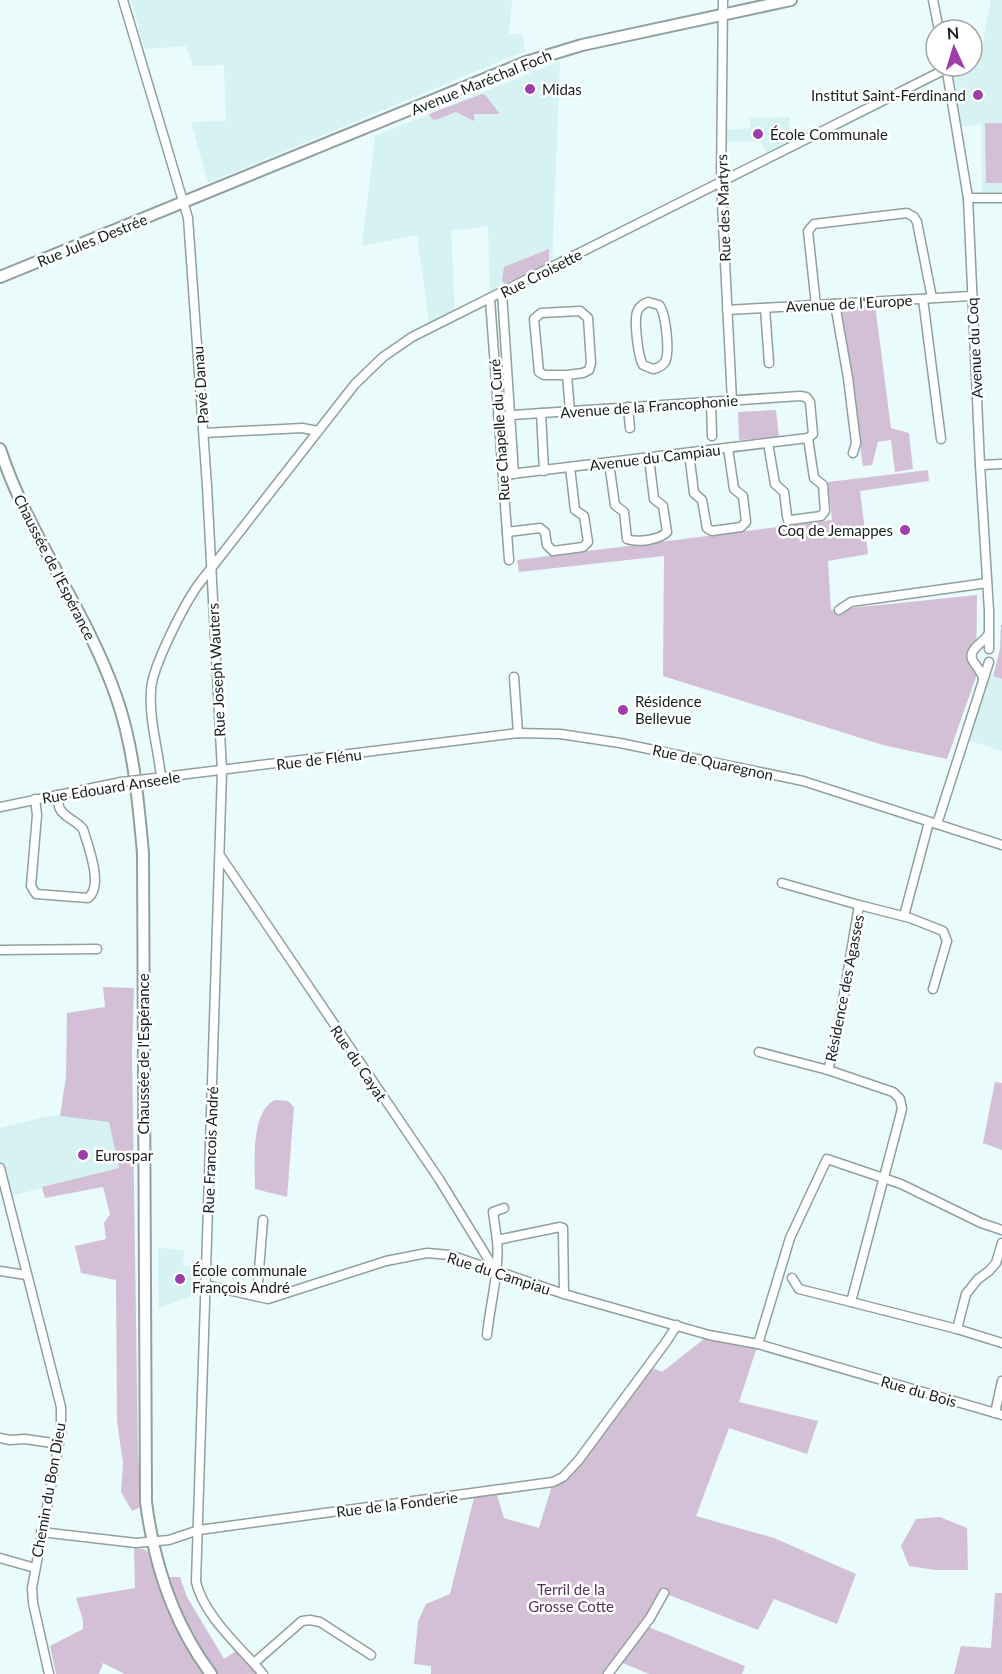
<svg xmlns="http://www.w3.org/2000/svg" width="1002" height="1674" font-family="Lato,sans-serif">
<rect width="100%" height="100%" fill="#e9fbfb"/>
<g fill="#d6f2f2">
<path d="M131 0H512L509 34H522L525 51 208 183 191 122 226 121 224 65 193 66 186 46 145 49Z"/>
<path d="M991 0H1002V193H982L981 124 960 127 950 67 972 66V50L983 42Z"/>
<path d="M560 61 552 268 490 299 488 226 451 231 455 316 430 328 417 235 362 246 375 136Z"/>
<path d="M790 117 788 137 791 142 768 154 760 141 727 142V130L750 128V118Z"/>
<path d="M985 673 1002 679V751L964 739Z"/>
<path d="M48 1116H66L109 1121 119 1168 7 1197 0 1168V1128Z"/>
<path d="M158 1248 184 1250 183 1266H202V1292L159 1308Z"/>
</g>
<g fill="#d4c0d6">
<path d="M482 94 485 95 500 114H474V121L456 112 436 120 432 119 429 114Z"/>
<path d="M985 123H1002V183H986Z"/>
<path d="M549 249V263L505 284 502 281 504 267Z"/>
<path d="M875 305 891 428 909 433 913 469 895 472 891 440 878 442 872 465 863 466 840 314 843 309Z"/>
<path d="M776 410 779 437 739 440 738 412Z"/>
<path d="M928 470 929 481 860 491 868 554 828 561 831 610 977 595 976 677 947 759 883 745 663 676 664 556 519 572 517 560 832 520 828 482Z"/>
<path d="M1001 625H1002V679L993 676 1000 649Z"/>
<path d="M103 987 134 988 132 1053 138 1451 141 1507 132 1511 121 1492 123 1463 117 1421 116 1280 81 1273 75 1246 106 1239 104 1223 110 1214 103 1187 45 1198 42 1187 119 1168 109 1122 60 1116 66 1077 67 1013 105 1007Z"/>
<path d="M995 1082 1002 1083V1150L983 1143Z"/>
<path d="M275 1100 288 1101 294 1107 287 1197 255 1189C255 1167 250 1111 275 1100Z"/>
<path d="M709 1335 758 1344 739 1402 818 1421 807 1454 729 1428 696 1516 774 1538 856 1574 837 1624 774 1599 758 1630 664 1593 646 1626 745 1666 742 1674H649L618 1661 608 1674H431V1666L414 1664 418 1621 426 1604 450 1594 474 1498 497 1495 504 1518 539 1528 553 1482 563 1477 648 1366 662 1372Z"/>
<path d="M940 1517 967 1528 968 1570H935L909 1566 901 1546 916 1519Z"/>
<path d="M134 1548 143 1549 156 1557 163 1579 171 1577H180L187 1597 224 1659 240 1648 263 1674H125L103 1663 99 1674H56L50 1646 83 1629V1620L76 1598 135 1588Z"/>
<path d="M995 1593H1002V1674H954L961 1646 991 1648Z"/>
</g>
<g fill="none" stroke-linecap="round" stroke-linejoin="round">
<g stroke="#8fa09f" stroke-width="11">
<g id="minor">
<path d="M123 0 188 218 207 486 222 771 196 1582C204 1616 241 1648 263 1674"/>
<path d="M723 0 721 183 732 401"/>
<path d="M933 0 939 30"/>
<path d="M946 66 968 198 980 465 989 611V649"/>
<path d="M968 198H1002"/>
<path d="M502 293 514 474"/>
<path d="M490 299 509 560"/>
<path d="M923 299 941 439"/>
<path d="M648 302 659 305C666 313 670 353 665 362 662 366 658 368 653 369L643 365C638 357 634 321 637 312 639 306 643 304 648 302Z"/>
<path d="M835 304 848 378 856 443 853 453"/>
<path d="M816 305 808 231 814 224 907 213 914 217 917 222 932 298"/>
<path d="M765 308 769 363"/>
<path d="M727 310 971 296"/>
<path d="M567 375H544L539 372 534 319 541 313 580 311 588 318 591 363 589 370 583 373 567 375 570 411"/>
<path d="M711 402 712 436"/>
<path d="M628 407 630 428"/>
<path d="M541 413 544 471"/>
<path d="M498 416 800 396 806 397 810 402 813 434 808 438"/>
<path d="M204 433 302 428 318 431"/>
<path d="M768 443 775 484 784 492 787 516 788 520H791L821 516 825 511 823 485 814 478 808 438"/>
<path d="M689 453 694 493 702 500 707 528 712 531 741 527 746 522 743 496 734 489 728 448"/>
<path d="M609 463 615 505 624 512 627 539C638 543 659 540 667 532L663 506 654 499 649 458"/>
<path d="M980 465 1002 464"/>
<path d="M503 475 808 438"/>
<path d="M507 532 540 528 545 532 547 545 553 551 583 547 588 542 584 516 575 510 570 467"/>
<path d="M839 610 851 602 987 583"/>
<path d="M514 677 518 733"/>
<path d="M983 678C981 671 977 667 973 661 966 649 985 643 989 633"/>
<path d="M161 777C158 748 149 720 151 690 152 667 184 605 198 585L355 384 383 357 412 337 946 69"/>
<path d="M156 778 518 733 560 734 620 743 803 781 1002 845"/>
<path d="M35 799 37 815 31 886 36 894 88 898C104 886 88 846 83 829 77 821 65 818 60 809 58 806 58 799 57 795"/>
<path d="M0 807 121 782"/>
<path d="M937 824 989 662"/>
<path d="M221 857 439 1179 495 1270"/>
<path d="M782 883 859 905"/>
<path d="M904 916 929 822"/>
<path d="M0 950 97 949"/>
<path d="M933 989 947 941 943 931 910 918 859 905 837 1036 828 1070 893 1092 900 1099 902 1109 851 1302 957 1329 1002 1343"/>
<path d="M759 1052 828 1070"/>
<path d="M0 1168 61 1407V1432L32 1588 33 1603 49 1674"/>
<path d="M497 1240 493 1212 504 1208"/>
<path d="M0 1271 26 1275"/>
<path d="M792 1278 799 1289 851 1302"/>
<path d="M206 1285 268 1299 386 1261 427 1253 450 1255 564 1294 709 1335 758 1344 1002 1415"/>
<path d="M257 1295 263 1220"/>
<path d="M957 1329 966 1294 978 1279 989 1271 996 1263 1002 1243"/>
<path d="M487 1335C490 1305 500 1268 497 1240L560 1227 563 1228 564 1294"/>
<path d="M758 1344 790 1238 827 1159 901 1184 981 1223 1002 1230"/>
<path d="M995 1413 1002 1381"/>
<path d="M0 1438 10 1440 25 1439 59 1444"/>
<path d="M41 1532 136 1543 169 1540 199 1530 553 1482 563 1477 578 1461 666 1342 677 1325"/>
<path d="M0 1558 35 1568"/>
<path d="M254 1663 302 1621 310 1620 320 1622 371 1655"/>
<path d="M608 1674 650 1618 664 1593"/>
</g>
</g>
<g stroke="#8fa09f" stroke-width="14">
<g id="major">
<path d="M0 277 526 62 582 45 791 0"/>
<path d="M0 449C28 535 86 610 116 696 134 747 138 800 143 853L146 1502C154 1565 173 1623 211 1674"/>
</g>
</g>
<use href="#minor" stroke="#fff" stroke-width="8"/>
<use href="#major" stroke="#fff" stroke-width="10"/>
<g stroke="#8fa09f" stroke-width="11" stroke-linecap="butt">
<path id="minor-bridge" d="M121 782 156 778"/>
</g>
<use href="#minor-bridge" stroke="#fff" stroke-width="8"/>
</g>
<g fill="#9c3fa9" stroke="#fff" stroke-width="2">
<circle cx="530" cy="89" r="6"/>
<circle cx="978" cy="95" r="6"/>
<circle cx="758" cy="134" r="6"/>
<circle cx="905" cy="530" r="6"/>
<circle cx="623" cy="710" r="6"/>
<circle cx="83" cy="1155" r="6"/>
<circle cx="180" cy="1279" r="6"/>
</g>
<g text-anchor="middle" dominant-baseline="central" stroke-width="5" stroke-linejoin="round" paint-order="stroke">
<g font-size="15" fill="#171e1e" stroke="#fff">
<text transform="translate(481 82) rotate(-22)">Avenue Maréchal Foch</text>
<text transform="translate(723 208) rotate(-92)">Rue des Martyrs</text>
<text transform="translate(92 240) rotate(-22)">Rue Jules Destrée</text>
<text transform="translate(541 273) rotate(-27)">Rue Croisette</text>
<text transform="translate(849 303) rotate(-3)">Avenue de l'Europe</text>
<text transform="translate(974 348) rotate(-93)">Avenue du Coq</text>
<text transform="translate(200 385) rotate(-94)">Pavé Danau</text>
<text transform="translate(649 406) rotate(-4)">Avenue de la Francophonie</text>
<text transform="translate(499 430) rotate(-94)">Rue Chapelle du Curé</text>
<text transform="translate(655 457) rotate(-7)">Avenue du Campiau</text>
<text transform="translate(55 567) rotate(63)">Chaussée de l'Espérance</text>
<text transform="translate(216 670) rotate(-93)">Rue Joseph Wauters</text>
<text transform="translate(319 759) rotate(-7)">Rue de Flénu</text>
<text transform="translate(713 762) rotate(12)">Rue de Quaregnon</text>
<text transform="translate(111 787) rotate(-9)">Rue Edouard Anseele</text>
<text transform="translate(844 988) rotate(-79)">Résidence des Agasses</text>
<text transform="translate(143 1054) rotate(-90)">Chaussée de l'Espérance</text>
<text transform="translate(359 1063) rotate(56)">Rue du Cayat</text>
<text transform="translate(210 1150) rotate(-88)">Rue Francois André</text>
<text transform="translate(499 1273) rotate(18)">Rue du Campiau</text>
<text transform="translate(919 1391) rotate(16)">Rue du Bois</text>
<text transform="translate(48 1490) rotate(-80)">Chemin du Bon Dieu</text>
<text transform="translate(397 1504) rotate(-7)">Rue de la Fonderie</text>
</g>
<g font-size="15" fill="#171e1e" stroke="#fff" text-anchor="start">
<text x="542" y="89">Midas</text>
<text x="966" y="95" text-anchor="end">Institut Saint-Ferdinand</text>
<text x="770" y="134">École Communale</text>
<text x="893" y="530" text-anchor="end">Coq de Jemappes</text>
<text x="635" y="701">Résidence<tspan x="635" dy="17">Bellevue</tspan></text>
<text x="95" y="1155">Eurospar</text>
<text x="192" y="1270">École communale<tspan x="192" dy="17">François André</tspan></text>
</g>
<g font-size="15" fill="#58305d" stroke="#fff">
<text x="571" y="1589">Terril de la<tspan x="571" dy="17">Grosse Cotte</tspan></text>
</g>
</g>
<g transform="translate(954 48) rotate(356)"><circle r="28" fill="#ffffff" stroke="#a2a5a5" stroke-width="1.5"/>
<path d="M0-4.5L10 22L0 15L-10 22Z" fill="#9c3fa9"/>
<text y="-9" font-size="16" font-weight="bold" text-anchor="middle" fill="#171e1e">N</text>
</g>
</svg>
